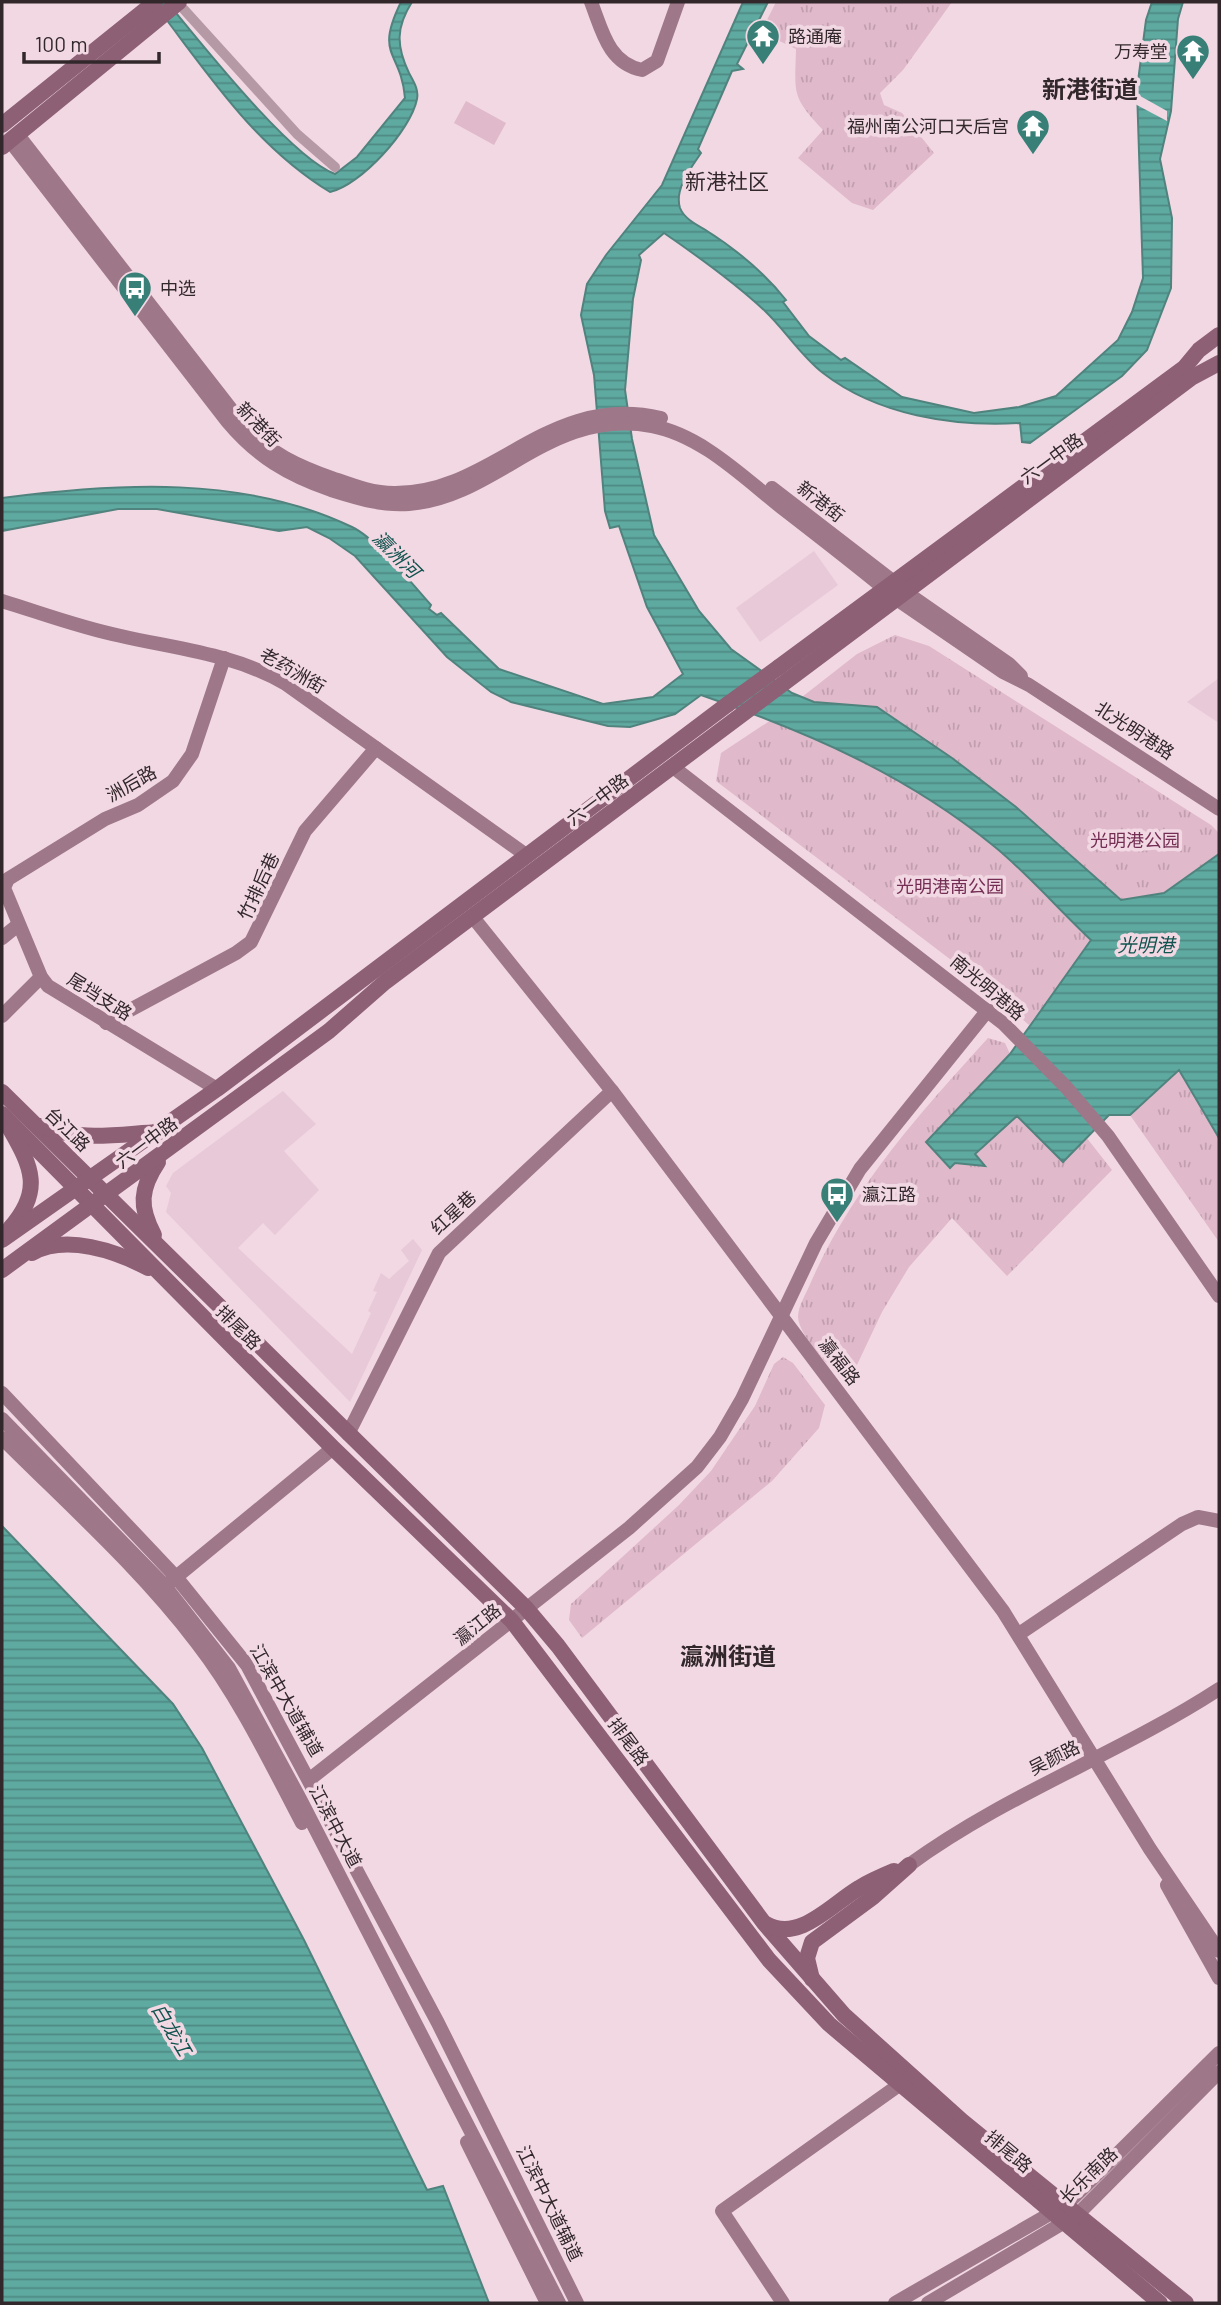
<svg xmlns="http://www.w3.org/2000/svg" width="1221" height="2305" font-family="Barlow,'Noto Sans SC',sans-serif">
<defs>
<pattern id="park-tufts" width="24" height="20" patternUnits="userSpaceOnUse" patternTransform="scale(1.75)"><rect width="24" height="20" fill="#e0b9ca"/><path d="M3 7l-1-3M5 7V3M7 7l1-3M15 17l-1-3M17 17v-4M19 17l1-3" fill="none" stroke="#c19fae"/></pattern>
<pattern id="water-rules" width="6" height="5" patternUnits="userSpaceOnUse" patternTransform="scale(1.75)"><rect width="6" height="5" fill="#5eaaa1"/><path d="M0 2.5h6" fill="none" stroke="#4e8a83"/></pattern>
</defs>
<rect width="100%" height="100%" fill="#f2d8e3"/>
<g fill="#e8c9d7">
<path d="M814 551 838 585 760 642 736 608Z"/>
<path d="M1219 678V723L1187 702Z"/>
<path d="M283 1091 316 1124 284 1151 319 1190 275 1235 263 1223 238 1248 352 1354 371 1313 368 1311 377 1292 373 1291 381 1273 389 1279 409 1261 401 1250 413 1239 422 1250 350 1402 166 1212 171 1193 166 1186 173 1173Z"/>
</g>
<g fill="url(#park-tufts)">
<path d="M776 2H952L903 70 880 93 884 105 902 113 934 153 873 210 852 203 798 158 823 130C791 96 795 94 796 49L761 32Z"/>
<path d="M895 635 929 646 1211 825 1219 833V854L1164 893 1121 900 1016 807 952 758 877 708 814 702 802 697 857 654Z"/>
<path d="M771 720C851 747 930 794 994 847 1029 875 1059 910 1091 940L1029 1025 980 982 716 781 721 753Z"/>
<path d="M988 1038 1005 1043 1010 1054 926 1142 949 1168 955 1163 984 1165 975 1154 1017 1116 1062 1161 1086 1137 1112 1170 1007 1276 952 1218 909 1267 882 1312 847 1386C834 1370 799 1337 798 1317 798 1306 807 1292 811 1282 852 1188 920 1113 988 1038Z"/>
<path d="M1179 1070 1219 1138V1242L1130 1115Z"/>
<path d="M783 1357 793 1363 825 1405 819 1428 772 1481 582 1638 569 1620 571 1604 679 1505 711 1471 755 1406 774 1364Z"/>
</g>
<path fill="#e0b9ca" d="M466 101 506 123 494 145 454 123Z"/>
<g fill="url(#water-rules)" stroke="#51837e" stroke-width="2">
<path d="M153 2H167C200 42 291 158 335 174L357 157 405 98C401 50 374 57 401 2H412C396 27 396 46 409 73 413 81 419 89 417 99 411 130 361 185 330 192 253 145 207 72 153 2Z"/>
<path d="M743 2H768L737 64 743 69 732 71 698 149 701 153C691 168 674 189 680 208 684 218 695 224 704 229 736 249 762 270 786 300L783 302 809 336 841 360 845 358 902 397 974 413 1019 407 1056 396 1118 340 1132 312 1143 278 1137 89 1146 20 1152 2H1183L1178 19 1171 111 1160 159 1172 218 1171 288 1147 350 1122 376 1030 443 1022 442 1020 423C953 427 877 415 823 373 801 356 785 330 765 311 734 282 699 257 664 233L639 255 641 260 633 299 625 390 632 439 654 535 699 611 731 649 792 693 814 702 877 707 952 758 1016 807 1121 900 1164 893 1219 854V1138L1179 1070 1130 1115H1109L1063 1162 1017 1116 975 1154 985 1166 955 1163 950 1168 926 1142 1010 1054 1091 940C1059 910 1029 875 995 847 906 774 807 732 701 695L675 714 630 727 608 726 511 702 491 692 447 657 355 556 329 538 307 527 279 531 157 509H118L2 531V498C117 483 244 475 352 527 377 539 411 583 431 605L429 609 437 615 441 613 499 669 603 704 653 697 683 674 647 607 619 526 610 528 605 511 594 375 581 315 587 284 606 255 662 185Z"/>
<path d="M2 1526 173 1704 202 1748 304 1940 427 2190 443 2186 489 2303H2Z"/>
</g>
<path fill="#f2d8e3" d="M1133 92 1167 111V121L1133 103Z"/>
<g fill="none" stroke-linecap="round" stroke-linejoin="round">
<path stroke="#b59aa6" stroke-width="10" d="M178 3 297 134 335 167"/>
<g stroke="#9e7889" stroke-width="14">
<path d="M591 2C602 30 608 63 642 70L657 61 678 2"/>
<path d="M18 135 245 427C270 453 298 466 332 478 352 485 372 493 394 493 494 494 546 392 661 418"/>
<path d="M10 141 227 421C257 457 288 475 331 490 357 498 381 506 409 504 498 497 550 407 652 426 701 435 743 477 781 507 816 534 851 561 885 589"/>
<path d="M772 488 894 582"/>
<path d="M904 591 1009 664 1021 676"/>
<path d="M895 598 1003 672 1029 685 1219 809"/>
<path d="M2 601C41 613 81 628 121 636 177 649 235 654 286 684L526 855"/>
<path d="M673 767 1004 1024 1066 1087 1108 1136 1219 1296"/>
<path d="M472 916 612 1091 1003 1611 1150 1849 1219 1951"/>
<path d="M2 938 18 925"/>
<path d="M2 1016 41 977"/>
<path d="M106 1023 236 953 251 942 305 831 376 748"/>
<path d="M217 1089 48 986 41 977 4 888 8 879 105 819 138 805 173 781 192 754 224 658"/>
<path d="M2 1393 176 1577 247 1665 438 2023 577 2303"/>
<path d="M2 1419 165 1586 229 1668 299 1797 559 2303"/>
<path d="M348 1434 439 1253 612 1091"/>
<path d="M2 1438C68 1504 140 1568 197 1643 239 1697 270 1762 302 1823"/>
<path d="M170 1582 333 1448"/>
<path d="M1019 1634 1182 1524 1198 1517 1219 1521"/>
<path d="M310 1779 629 1528 697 1467 720 1437 742 1399 816 1243 860 1169 988 1010"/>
<path d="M909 1865C1006 1794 1119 1754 1219 1689"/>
<path d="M1167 1885 1219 1978"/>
<path d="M467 2142 547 2303"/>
<path d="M783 2303 722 2211 899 2085"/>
<path d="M895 2303 1067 2204 1219 2053"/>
<path d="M928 2303 1078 2214 1219 2072"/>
</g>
<g stroke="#8d6075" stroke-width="16">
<path d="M2 125 155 2"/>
<path d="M2 147 179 2"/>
<path d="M779 667 1184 368 1199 350 1219 335"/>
<path d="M2 1092 526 1608 558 1646 764 1923 844 2015 962 2121 1186 2303"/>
<path d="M2 1114 333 1448 512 1621 769 1960 829 2024 1160 2303"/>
<path d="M41 1126C79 1142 119 1134 159 1132"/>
<path d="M10 1228C43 1191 32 1167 10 1129"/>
<path d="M154 1235C139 1207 140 1189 158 1162"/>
<path d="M2 1240 217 1089 728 704"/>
<path d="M32 1253C66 1234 116 1251 148 1268"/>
<path d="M2 1270 329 1031 385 982 1191 378 1219 363"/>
<path d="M766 1924C799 1943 832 1904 859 1888 870 1881 882 1876 894 1871"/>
<path d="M812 1979 807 1958 812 1942 873 1897 909 1865"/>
</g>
<path stroke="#8d6075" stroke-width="16" d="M728 704 779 667"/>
</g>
<defs>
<g id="temple-pin" transform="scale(1.75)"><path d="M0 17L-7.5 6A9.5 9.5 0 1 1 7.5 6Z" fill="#387f78" stroke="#f2d8e3"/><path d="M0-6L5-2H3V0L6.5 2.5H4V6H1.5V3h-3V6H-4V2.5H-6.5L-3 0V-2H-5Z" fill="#fff"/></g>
<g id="bus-pin" transform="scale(1.75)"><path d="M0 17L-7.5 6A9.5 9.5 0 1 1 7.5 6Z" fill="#387f78" stroke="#f2d8e3"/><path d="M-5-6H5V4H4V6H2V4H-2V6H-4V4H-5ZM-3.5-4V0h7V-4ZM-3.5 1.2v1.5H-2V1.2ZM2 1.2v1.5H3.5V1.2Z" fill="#fff"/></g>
</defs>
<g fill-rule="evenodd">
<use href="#temple-pin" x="763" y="36"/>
<use href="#temple-pin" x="1193" y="51"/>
<use href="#temple-pin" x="1033" y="126"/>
<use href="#bus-pin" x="135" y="288"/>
<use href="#bus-pin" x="837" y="1194"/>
</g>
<g text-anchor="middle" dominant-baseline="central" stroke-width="7" stroke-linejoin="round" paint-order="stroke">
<g font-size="18" fill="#32282c" stroke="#f2d8e3" text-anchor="start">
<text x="788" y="36">路通庵</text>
<text x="1168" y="51" text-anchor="end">万寿堂</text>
<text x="1009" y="126" text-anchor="end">福州南公河口天后宫</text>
<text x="160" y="288">中选</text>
<text x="862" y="1194">瀛江路</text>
</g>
<g font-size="18" fill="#32282c" stroke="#f2d8e3">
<text transform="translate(259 424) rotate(46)">新港街</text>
<text transform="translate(1051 458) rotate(-36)">六一中路</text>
<text transform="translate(821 501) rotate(38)">新港街</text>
<text transform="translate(293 670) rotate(30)">老药洲街</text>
<text transform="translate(1135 730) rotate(33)">北光明港路</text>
<text transform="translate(131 783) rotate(-29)">洲后路</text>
<text transform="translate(597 799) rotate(-37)">六一中路</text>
<text transform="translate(258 886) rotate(-65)">竹排后巷</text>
<text transform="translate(988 987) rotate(40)">南光明港路</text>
<text transform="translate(100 996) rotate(32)">尾垱支路</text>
<text transform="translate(68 1129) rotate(44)">台江路</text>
<text transform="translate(146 1142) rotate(-37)">六一中路</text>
<text transform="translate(453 1212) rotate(-43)">红星巷</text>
<text transform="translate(239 1327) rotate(45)">排尾路</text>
<text transform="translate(840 1361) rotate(52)">瀛福路</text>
<text transform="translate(477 1624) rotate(-39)">瀛江路</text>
<text transform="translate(287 1700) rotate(60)">江滨中大道辅道</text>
<text transform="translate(629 1741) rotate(53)">排尾路</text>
<text transform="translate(1054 1757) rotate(-27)">吴颜路</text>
<text transform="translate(336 1826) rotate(62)">江滨中大道</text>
<text transform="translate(1009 2151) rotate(40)">排尾路</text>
<text transform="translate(1088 2175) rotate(-44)">长乐南路</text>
<text transform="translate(550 2203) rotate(64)">江滨中大道辅道</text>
</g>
<g font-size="18" fill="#742e53" stroke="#f2d8e3">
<text x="1135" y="840">光明港公园</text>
<text x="950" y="886">光明港南公园</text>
</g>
<g font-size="19" font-style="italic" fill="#11534e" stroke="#f2d8e3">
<text transform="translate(397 554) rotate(45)">瀛洲河</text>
<text x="1146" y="944">光明港</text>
<text transform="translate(172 2029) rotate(59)">白龙江</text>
</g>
<g font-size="21" fill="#32282c" stroke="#f2d8e3">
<text x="727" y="180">新港社区</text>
</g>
<g font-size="24" font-weight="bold" fill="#32282c" stroke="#f2d8e3">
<text x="1090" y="88">新港街道</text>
<text x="728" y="1655">瀛洲街道</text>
</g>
</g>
<rect width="1221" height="2305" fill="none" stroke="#32282c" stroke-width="7"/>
<path d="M24 52v10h135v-10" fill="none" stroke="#32282c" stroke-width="3.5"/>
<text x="35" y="52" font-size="21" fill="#32282c" stroke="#f2d8e3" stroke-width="5" paint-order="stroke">100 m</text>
</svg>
